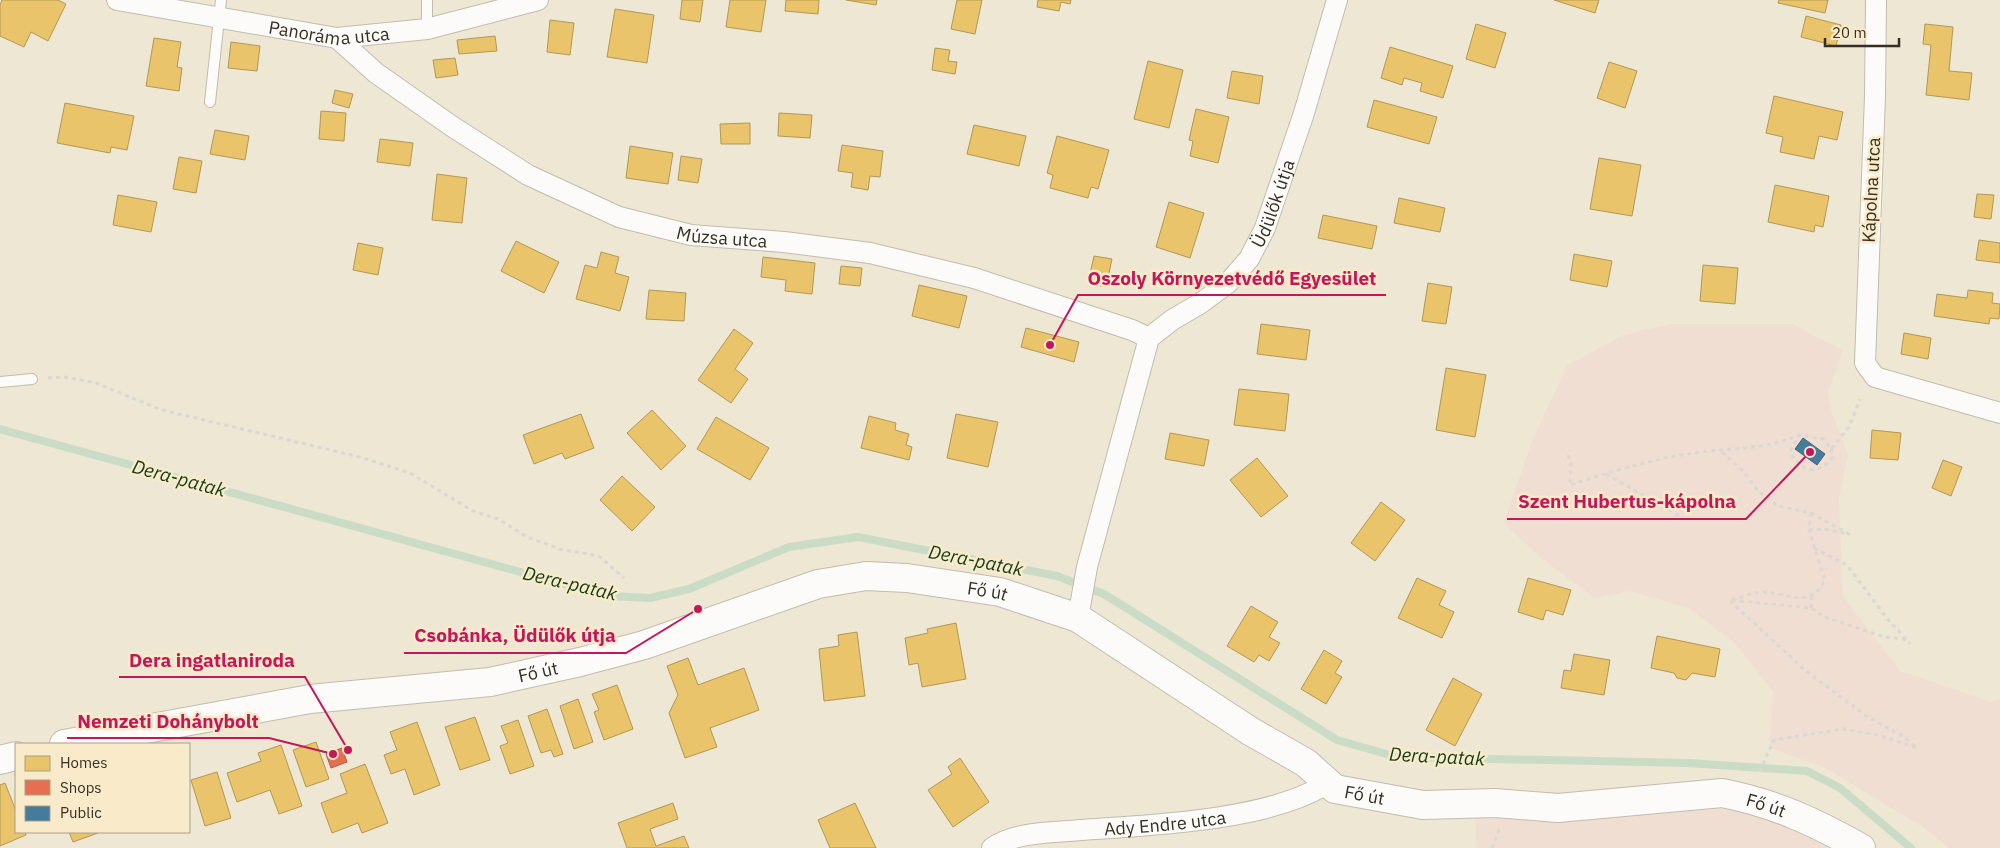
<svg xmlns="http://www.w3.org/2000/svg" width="2000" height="848" font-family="'IBM Plex Sans',sans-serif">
<rect width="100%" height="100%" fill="#eee7d4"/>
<g fill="#f0ded3">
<path d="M1672 324H1792L1843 351 1828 392 1832 413 1848 455 1839 498 1843 597 1900 671 1991 702 2000 699V848H1949L1926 829 1824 767 1769 748 1773 691 1734 642 1688 608 1630 591 1595 598 1541 558 1504 523 1532 441 1567 366 1623 335Z"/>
<path d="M1707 807 1782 818 1836 848H1476L1475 811Z"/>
</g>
<g fill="#e9c46a" stroke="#b39754">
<path d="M2 0H58L66 4 48 41 31 32 24 47 0 36V5Z"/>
<path d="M682 0H703L700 22 680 19Z"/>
<path d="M730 0H766L761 32 726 27Z"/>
<path d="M786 0H819L818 14 785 11Z"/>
<path d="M846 0H877L876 5Z"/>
<path d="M957 0H982L975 34 951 29Z"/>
<path d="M1038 0H1071L1070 4 1061 2 1059 11 1037 7Z"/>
<path d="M1554 0H1599L1595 13Z"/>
<path d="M1779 0H1828L1825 13 1778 3Z"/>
<path d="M615 9 654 15 647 63 607 57Z"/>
<path d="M1806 16 1841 25 1836 46 1801 37Z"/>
<path d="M550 20 574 23 570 55 547 52Z"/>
<path d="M1476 24 1506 33 1495 68 1466 59Z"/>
<path d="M1925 24 1953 27 1949 71 1972 73 1969 100 1926 95 1931 45 1923 44Z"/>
<path d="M495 36 497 51 459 54 457 40Z"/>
<path d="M154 38 181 42 177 67 182 68 179 91 146 86Z"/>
<path d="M231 42 260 46 257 71 228 68Z"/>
<path d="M1390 47 1453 66 1443 98 1420 91 1422 83 1404 78 1402 85 1381 78Z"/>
<path d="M935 48 950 50 948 61 957 62 955 74 932 70Z"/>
<path d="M455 58 458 75 436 78 433 60Z"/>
<path d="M1148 61 1183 70 1169 128 1134 119Z"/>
<path d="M1609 62 1637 71 1625 108 1597 98Z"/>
<path d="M1232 71 1263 76 1259 104 1227 98Z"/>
<path d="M335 90 353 94 349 108 332 103Z"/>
<path d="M1774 96 1843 112 1837 140 1819 136 1814 159 1780 152 1783 137 1766 133Z"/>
<path d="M1374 100 1437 117 1429 144 1367 127Z"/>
<path d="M65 103 134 116 127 150 111 147 110 153 57 143Z"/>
<path d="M1196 109 1229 117 1218 163 1190 156 1193 141 1189 140Z"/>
<path d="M321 111 346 113 344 141 319 139Z"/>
<path d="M779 113 812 115 810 138 778 136Z"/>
<path d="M750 123V144H721L720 124Z"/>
<path d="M974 125 1026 136 1019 166 967 154Z"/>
<path d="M215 130 249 136 245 160 210 154Z"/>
<path d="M1057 136 1109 150 1098 189 1091 187 1088 198 1050 188 1053 175 1047 173Z"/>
<path d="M380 139 413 143 410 166 377 162Z"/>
<path d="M842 145 883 151 880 177 870 176 868 190 851 187 853 173 838 171Z"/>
<path d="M630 146 673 153 668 184 626 178Z"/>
<path d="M681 156 702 159 698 183 678 180Z"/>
<path d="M179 157 202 161 196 193 173 189Z"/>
<path d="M1599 158 1641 165 1632 216 1590 209Z"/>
<path d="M437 174 467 178 462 223 432 220Z"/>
<path d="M1775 185 1829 196 1823 227 1815 225 1814 232 1768 222Z"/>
<path d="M1977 194 1994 195 1991 219 1974 217Z"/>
<path d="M118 195 157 202 151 232 113 225Z"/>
<path d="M1399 198 1445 208 1440 232 1394 223Z"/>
<path d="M1169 202 1204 213 1190 258 1156 247Z"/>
<path d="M1323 215 1377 226 1372 249 1318 238Z"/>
<path d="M1979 240 2000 243V263L1976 260Z"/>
<path d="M516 241 559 262 544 293 501 271Z"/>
<path d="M358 243 383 248 378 275 353 270Z"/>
<path d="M601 252 619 257 615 273 629 277 620 311 576 299 585 265 597 268Z"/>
<path d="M1574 254 1612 261 1607 287 1570 280Z"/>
<path d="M1094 256 1112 259 1106 287 1088 283Z"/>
<path d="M763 257 815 263 812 294 785 291 786 280 761 277Z"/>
<path d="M1703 265 1738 268 1735 304 1700 301Z"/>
<path d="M841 266 862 268 860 286 839 284Z"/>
<path d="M1428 283 1452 287 1446 324 1422 321Z"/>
<path d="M919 285 967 296 959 328 912 316Z"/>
<path d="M649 290 686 293 684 321 646 319Z"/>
<path d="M1968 290 1993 293 1992 303 2000 304 1999 319 1990 318 1989 324 1934 316 1937 294 1967 298Z"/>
<path d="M1261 324 1310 330 1306 360 1257 354Z"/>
<path d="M1026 328 1079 342 1074 362 1021 347Z"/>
<path d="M734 329 753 343 735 369 748 379 731 403 698 380Z"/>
<path d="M1904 333 1931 338 1928 359 1901 354Z"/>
<path d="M1446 368 1486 375 1475 437 1436 430Z"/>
<path d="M1239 389 1289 394 1285 431 1234 425Z"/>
<path d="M652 410 686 446 661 470 627 433Z"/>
<path d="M581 414 594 448 565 459 562 453 534 464 523 435Z"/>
<path d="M956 414 998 422 988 467 947 458Z"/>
<path d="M869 416 896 423 895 430 909 434 906 445 912 447 909 460 861 448Z"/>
<path d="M716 417 769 448 750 480 697 449Z"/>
<path d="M1872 430 1901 433 1898 460 1870 458Z"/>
<path d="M1170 433 1209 440 1204 466 1165 459Z"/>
<path d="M1257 458 1288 496 1261 517 1230 480Z"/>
<path d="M1943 460 1962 467 1951 496 1932 488Z"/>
<path d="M622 476 655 507 632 531 600 500Z"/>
<path d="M1381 502 1405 520 1375 561 1351 543Z"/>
<path d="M1417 578 1446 591 1439 605 1454 612 1442 638 1398 618Z"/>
<path d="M1528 578 1571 590 1563 615 1546 610 1543 620 1518 612Z"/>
<path d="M1251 606 1278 622 1269 637 1280 643 1269 661 1259 655 1254 662 1227 646Z"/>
<path d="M956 623 966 679 922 687 918 663 909 665 905 638 928 633 927 629Z"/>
<path d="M857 632 865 696 824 701 819 649 839 646 838 635Z"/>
<path d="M1657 636 1720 649 1715 677 1692 673 1686 680 1677 678 1674 673 1651 668Z"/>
<path d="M1324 650 1342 661 1335 673 1342 677 1326 704 1301 689Z"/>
<path d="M1574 654 1610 660 1604 695 1561 688 1564 670 1571 671Z"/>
<path d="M688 658 698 685 744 668 759 710 710 728 717 747 685 758 669 713 678 695 667 666Z"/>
<path d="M1453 678 1482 694 1455 746 1426 730Z"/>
<path d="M617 685 633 729 604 740 594 712 599 710 592 694Z"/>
<path d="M578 699 593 742 574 749 560 706Z"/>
<path d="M547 709 563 754 554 757 551 750 541 753 528 716Z"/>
<path d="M475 717 490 760 460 770 445 727Z"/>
<path d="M518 720 534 766 510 774 500 746 508 743 501 726Z"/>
<path d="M417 722 440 785 414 795 405 769 391 774 384 755 397 750 390 732Z"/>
<path d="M316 742 329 779 306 787 293 750Z"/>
<path d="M281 745 302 806 279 814 270 790 237 802 227 773 261 761 258 753Z"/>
<path d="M960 758 989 802 953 827 928 790 952 774 948 767Z"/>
<path d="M365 764 388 823 362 833 358 823 332 833 321 803 347 793 340 774Z"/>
<path d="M217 772 231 818 205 826 191 780Z"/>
<path d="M5 783 16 811V832H25L26 835 0 846V785Z"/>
<path d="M673 803 678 819 650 829 656 846 684 836 689 848H627L618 823Z"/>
<path d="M855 803 876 848H830L818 820Z"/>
<path d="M69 832H98V833L73 842Z"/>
</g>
<path fill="#e76f51" stroke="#b15c43" d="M342 748 347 762 331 768 326 754Z"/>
<path fill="#457b9d" stroke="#406478" d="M1803 438 1825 454 1817 465 1795 449Z"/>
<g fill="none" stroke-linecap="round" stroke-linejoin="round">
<path stroke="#cadcc5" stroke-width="8" d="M0 429 608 596 650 598 689 589 789 547 858 537 945 554 1057 576 1104 594 1337 740 1397 757 1689 763 1807 771 1840 788 1911 848"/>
<g stroke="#c2bcae" stroke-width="12">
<g id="lane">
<path d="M427 0V29"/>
<path d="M210 102 221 0"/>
<path d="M0 382 32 379"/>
</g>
</g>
<g stroke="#c2bcae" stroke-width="22">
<g id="street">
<path id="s1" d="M117 0 337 38 427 29 538 0"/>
<path d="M1876 0 1875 96 1865 363 1875 377 2000 413"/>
<path id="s2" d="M337 38 376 73 453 127 528 175 619 217 691 235 784 242 870 253 974 278 1132 330 1149 338"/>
<path id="s3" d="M1078 618 1087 567 1149 338 1172 320 1201 303 1228 283 1249 259 1265 228 1304 113 1337 0"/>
<path id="s4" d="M992 848C1017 831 1052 833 1081 830 1151 825 1263 821 1323 786L1335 789"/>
</g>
</g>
<g stroke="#c2bcae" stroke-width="30">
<g id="secondary">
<path id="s5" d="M64 744 310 699 490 682 580 662 644 645 818 584 866 576 907 578 1000 592 1078 618 1250 731 1306 763 1335 789 1423 805 1495 803 1558 808 1722 793C1774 803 1815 822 1861 848"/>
<path d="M0 760 16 756"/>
</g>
</g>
<g stroke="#dad8d2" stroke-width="3" stroke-dasharray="4 4" stroke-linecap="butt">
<path d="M48 378 64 377 93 382 162 410 360 457 410 473 473 511 498 519 527 537 560 549 599 556 624 578"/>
<path d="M1831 449 1833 457C1817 477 1802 472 1790 452L1799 435 1823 439 1831 449 1849 427 1860 399"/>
<path d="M1722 452 1744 472 1758 491 1778 506 1811 513 1809 530 1825 580C1810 610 1789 593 1764 592 1752 592 1741 598 1730 600L1811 608 1825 617 1884 637 1903 639 1910 644"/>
<path d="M1568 455 1571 462 1570 485C1610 472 1652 459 1693 453 1729 448 1765 450 1799 435"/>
<path d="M1606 474 1683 518"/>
<path d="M1809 530 1823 529 1849 534 1811 513"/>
<path d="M1814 548 1847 565 1889 621 1907 640"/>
<path d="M1730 601 1806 671 1869 718 1903 736 1917 748 1878 735 1843 729 1774 740 1758 775"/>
<path d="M1811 608 1812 596"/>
<path d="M1492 848 1500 828"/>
</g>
<use href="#lane" stroke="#fcfbf9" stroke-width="10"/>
<use href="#street" stroke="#fcfbf9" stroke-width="20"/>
<use href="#secondary" stroke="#fcfbf9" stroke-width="28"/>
</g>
<g text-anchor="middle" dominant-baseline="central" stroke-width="5" stroke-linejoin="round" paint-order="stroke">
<g font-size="18" fill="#342f22" stroke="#f9ebca">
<text stroke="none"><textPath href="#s1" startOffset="215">Panoráma utca</textPath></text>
<text transform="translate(1871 190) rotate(-87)">Kápolna utca</text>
<text stroke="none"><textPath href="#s3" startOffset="478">Üdülők útja</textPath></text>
<text stroke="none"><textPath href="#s2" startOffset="441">Múzsa utca</textPath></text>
<text stroke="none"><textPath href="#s5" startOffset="945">Fő út</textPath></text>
<text stroke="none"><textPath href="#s5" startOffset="480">Fő út</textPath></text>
<text stroke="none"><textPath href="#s5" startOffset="1379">Fő út</textPath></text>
<text stroke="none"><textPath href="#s5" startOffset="1784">Fő út</textPath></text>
<text stroke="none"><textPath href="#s4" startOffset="176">Ady Endre utca</textPath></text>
</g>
<g font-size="19" font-style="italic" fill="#103c1a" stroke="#f9ebca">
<text transform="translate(179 478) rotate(15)">Dera-patak</text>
<text transform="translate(976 560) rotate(11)">Dera-patak</text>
<text transform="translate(570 583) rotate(13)">Dera-patak</text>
<text transform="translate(1437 756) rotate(3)">Dera-patak</text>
</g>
</g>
<path fill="none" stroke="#c2185b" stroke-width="2" d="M1050 345L1078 295H1386M1810 452L1746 519H1507M698 609L626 653H404M348 750L305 677H119M333 754L269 738H67"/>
<g fill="#c2185b" stroke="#f9ebca" stroke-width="2">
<circle cx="1050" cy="345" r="5"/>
<circle cx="1810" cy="452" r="5"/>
<circle cx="698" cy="609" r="5"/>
<circle cx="348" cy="750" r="5"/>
<circle cx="333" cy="754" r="5"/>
</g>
<g font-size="19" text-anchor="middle" font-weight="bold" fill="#c2185b" stroke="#f9ebca" stroke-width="5" stroke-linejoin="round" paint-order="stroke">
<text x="1232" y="285">Oszoly Környezetvédő Egyesület</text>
<text x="1627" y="508">Szent Hubertus-kápolna</text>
<text x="515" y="642">Csobánka, Üdülők útja</text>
<text x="212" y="667">Dera ingatlaniroda</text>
<text x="168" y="728">Nemzeti Dohánybolt</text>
</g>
<rect x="15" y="743" width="175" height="90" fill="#f9ebca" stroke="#aaa087"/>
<rect x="25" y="756" width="25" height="15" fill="#e9c46a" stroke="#aaa087"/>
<text x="60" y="768" font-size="15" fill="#342f22">Homes</text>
<rect x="25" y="780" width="25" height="15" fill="#e76f51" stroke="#aaa087"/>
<text x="60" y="793" font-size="15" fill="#342f22">Shops</text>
<rect x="25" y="806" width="25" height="15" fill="#457b9d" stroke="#aaa087"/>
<text x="60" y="818" font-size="15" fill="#342f22">Public</text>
<path d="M1825 38v8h74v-8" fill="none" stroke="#342f22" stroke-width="2.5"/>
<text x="1832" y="38" font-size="15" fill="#342f22" stroke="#f9ebca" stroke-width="4" paint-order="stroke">20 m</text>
</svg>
